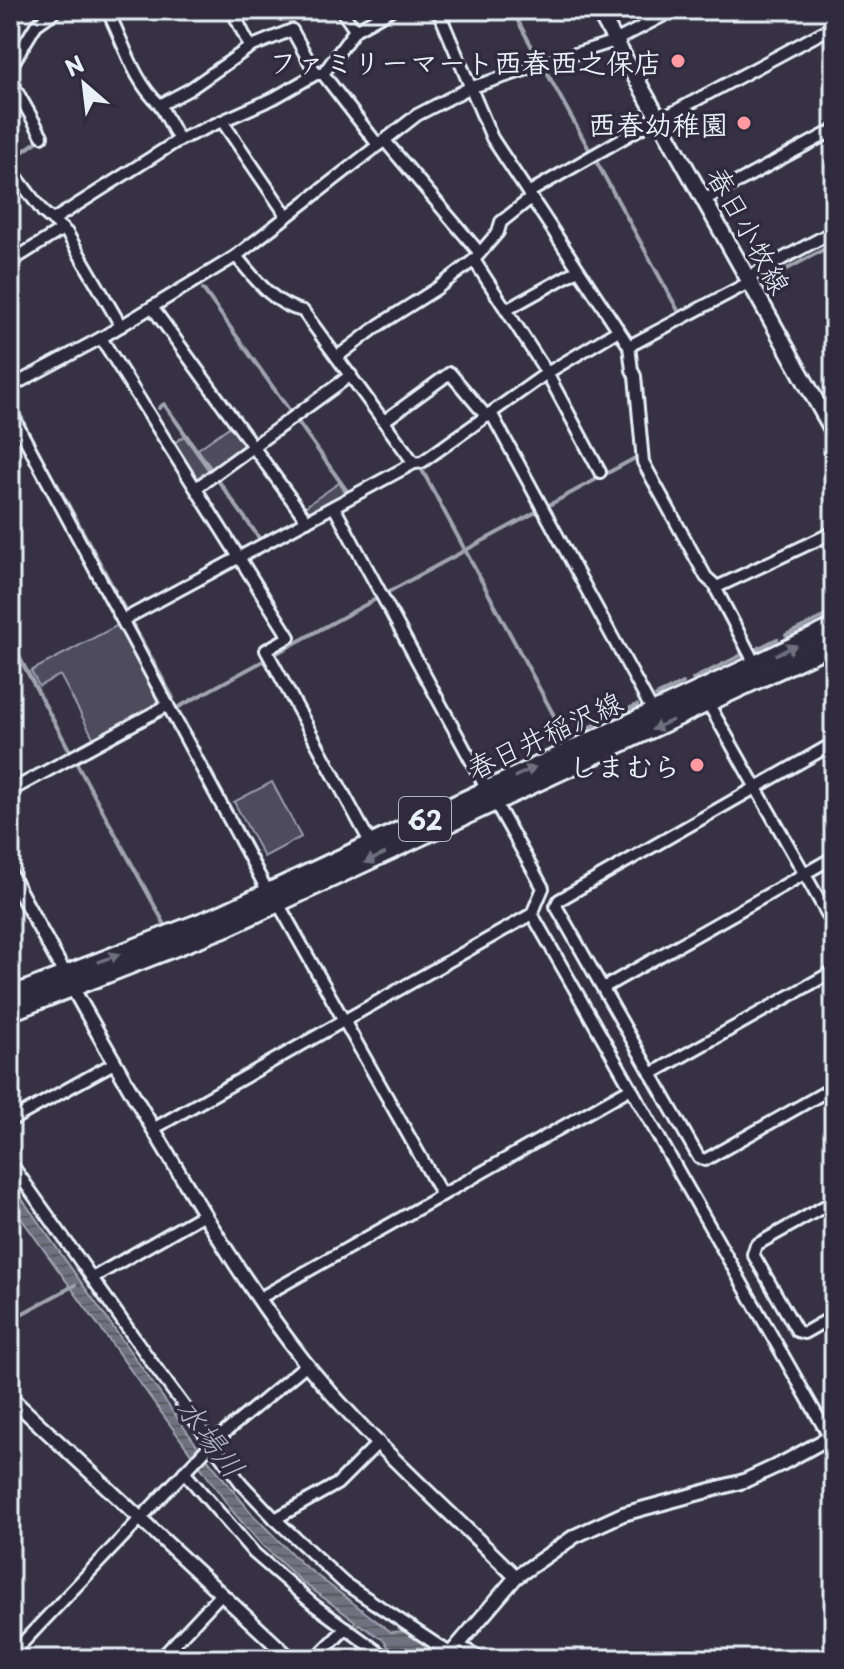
<svg xmlns="http://www.w3.org/2000/svg" width="844" height="1669" font-family="'Playpen Sans','Klee One',sans-serif">
<defs>
<pattern id="water-rules" width="6" height="5" patternUnits="userSpaceOnUse" patternTransform="scale(2)"><rect width="6" height="5" fill="#70717f"/><path d="M0 2.5h6" fill="none" stroke="#5b5c64"/></pattern>
</defs>
<rect width="100%" height="100%" fill="#363244"/>
<filter id="ink" filterUnits="userSpaceOnUse"><feTurbulence type="fractalNoise" baseFrequency=".0125" numOctaves="2"/><feDisplacementMap in="SourceGraphic" scale="16" xChannelSelector="R" yChannelSelector="G"/><feConvolveMatrix kernelMatrix="1 2 1 2 8 2 1 2 1" color-interpolation-filters="sRGB"/></filter>
<g filter="url(#ink)">
<g fill="#4d4b5c" stroke="#9a9eaa" stroke-width="2">
<path d="M232 425 247 445 214 472 198 449Z"/>
<path d="M184 436 211 474 197 482 173 444Z"/>
<path d="M339 483 346 493 307 514 303 508Z"/>
<path d="M118 625 161 705 95 741 60 675 39 686 31 671Z"/>
<path d="M272 782 301 837 264 857 234 802Z"/>
</g>
<path fill="url(#water-rules)" stroke="#a0a4af" stroke-width="2" d="M10 1182 198 1447 253 1515 302 1564 391 1632 406 1631 454 1659H402L391 1653 385 1641 359 1624 356 1628 353 1625 355 1621 302 1582 262 1545 233 1512 10 1203Z"/>
<g fill="none" stroke-linecap="round" stroke-linejoin="round">
<g stroke="#a0a4af" stroke-width="4">
<path d="M512 10 539 60"/>
<path d="M546 71 590 151"/>
<path d="M11 160 39 140 36 135"/>
<path d="M596 161 680 314"/>
<path d="M759 284 834 244"/>
<path d="M203 289 292 414"/>
<path d="M637 349 744 292"/>
<path d="M10 397 24 422"/>
<path d="M159 408 164 404 212 472"/>
<path d="M296 419 349 494"/>
<path d="M421 468 566 738 637 705"/>
<path d="M217 479 260 539"/>
<path d="M57 484 115 591"/>
<path d="M549 505 637 457 630 377"/>
<path d="M390 591 536 512"/>
<path d="M118 597 125 610"/>
<path d="M133 625 173 698"/>
<path d="M786 635 834 612"/>
<path d="M10 640 71 753"/>
<path d="M755 650 777 639"/>
<path d="M277 653 376 599"/>
<path d="M693 679 742 655 740 646 716 603"/>
<path d="M656 696 683 683"/>
<path d="M191 734 177 708 265 660"/>
<path d="M194 739 196 742"/>
<path d="M198 747 200 751"/>
<path d="M76 762 164 923"/>
<path d="M206 762 215 779"/>
<path d="M218 785 224 796"/>
<path d="M10 797 165 714"/>
<path d="M227 802 263 869"/>
<path d="M10 1320 75 1285"/>
<path d="M323 1659 347 1636"/>
</g>
<g stroke="#e8f1f8" stroke-width="16">
<g id="minor">
<path d="M107 10C123 40 133 81 160 105L190 89 250 47 292 30 316 74"/>
<path d="M232 10 250 47"/>
<path d="M341 10 355 30"/>
<path d="M438 10 492 138 629 346 632 370 635 376 643 462 706 577 717 587"/>
<path d="M10 68 36 25 57 10"/>
<path d="M323 74 378 145"/>
<path d="M10 79 42 136"/>
<path d="M160 105 179 140"/>
<path d="M659 120 834 26"/>
<path d="M222 121 287 216"/>
<path d="M385 141 479 252"/>
<path d="M10 168 43 212 67 233 121 326"/>
<path d="M528 193 658 118"/>
<path d="M704 200 834 130"/>
<path d="M53 220 179 140 274 98 316 74H323L355 30 391 10"/>
<path d="M236 256C254 278 274 305 303 311L414 463"/>
<path d="M474 260 547 373 600 472"/>
<path d="M10 262 63 229"/>
<path d="M747 278 834 231"/>
<path d="M152 307 307 521"/>
<path d="M506 310 578 270"/>
<path d="M101 338 289 637 266 650 371 844"/>
<path d="M629 346 750 282"/>
<path d="M337 357 379 325 436 289 474 260 498 232 501 222 531 198"/>
<path d="M10 387 101 338 236 256 417 115 469 88 615 41 674 10"/>
<path d="M10 411 268 892"/>
<path d="M491 413 653 712"/>
<path d="M384 421 450 373 487 417"/>
<path d="M196 488 351 375"/>
<path d="M334 507 487 790"/>
<path d="M123 620 414 463 422 462 547 373 617 331"/>
<path d="M755 664 717 591V587L834 532"/>
<path d="M708 703 834 926"/>
<path d="M834 743 559 900 556 906 699 1158 705 1160 834 1087"/>
<path d="M10 791 168 705"/>
<path d="M278 903 442 1195 631 1088"/>
<path d="M532 914 830 1438"/>
<path d="M603 988 834 857"/>
<path d="M651 1074 834 971"/>
<path d="M10 1121 114 1063"/>
<path d="M153 1129 532 914 543 888 495 802"/>
<path d="M10 1162 150 1360 241 1483 275 1519 344 1583 451 1654"/>
<path d="M834 1201 756 1245 753 1254 797 1331 804 1333 834 1316"/>
<path d="M92 1278 204 1214"/>
<path d="M258 1299 442 1195"/>
<path d="M184 1472 254 1553 314 1605 388 1659"/>
<path d="M275 1519 337 1484 379 1442"/>
<path d="M458 1645 483 1659"/>
<path d="M10 1656 211 1444 307 1364"/>
<path d="M160 1659 221 1594"/>
<path d="M315 1659 346 1628"/>
</g>
</g>
<g stroke="#e8f1f8" stroke-width="18">
<g id="tertiary">
<path d="M10 874C62 970 115 1065 171 1159 212 1228 254 1297 304 1361 367 1439 445 1507 516 1577"/>
<path d="M10 1397 291 1659"/>
<path d="M446 1659 516 1577 575 1536 623 1514 744 1481 783 1463 834 1435"/>
</g>
</g>
<g stroke="#e8f1f8" stroke-width="20">
<path id="secondary" d="M598 10 834 433"/>
</g>
<g stroke="#e8f1f8" stroke-width="22">
<g id="primary">
<path d="M10 996 221 914 834 627"/>
<path d="M10 1012 227 927 834 644"/>
</g>
</g>
<use href="#minor" stroke="#2f2a3d" stroke-width="10"/>
<use href="#tertiary" stroke="#2f2a3d" stroke-width="12"/>
<use href="#secondary" stroke="#2f2a3d" stroke-width="14"/>
<use href="#primary" stroke="#2f2a3d" stroke-width="16"/>
</g>
<defs><path id="oneway-solid" d="M-6-.8H1V-3.2L6.5 0L1 3.2V.8H-6Z" transform="scale(2)"/></defs>
<g fill="#70707e">
<use href="#oneway-solid" transform="translate(786 650) rotate(-25)"/>
<use href="#oneway-solid" transform="translate(662 725) rotate(155)"/>
<use href="#oneway-solid" transform="translate(525 772) rotate(-25)"/>
<use href="#oneway-solid" transform="translate(375 858) rotate(155)"/>
<use href="#oneway-solid" transform="translate(109 958) rotate(-21)"/>
</g>
</g>
<g fill="#ff9aa2" stroke="#2f2a3d" stroke-width="3">
<circle cx="678" cy="61" r="8"/>
<circle cx="744" cy="123" r="8"/>
<circle cx="697" cy="765" r="8"/>
</g>
<g text-anchor="middle" dominant-baseline="central" stroke-width="7" stroke-linejoin="round" paint-order="stroke">
<rect fill="#2f2a3d" stroke="#b0b5c0" stroke-width="2" x="399" y="797" width="52" height="44" rx="6"/>
<g font-size="26" font-weight="bold" fill="#e8f1f8">
<text x="425" y="819">62</text>
</g>
<g font-size="28" font-weight="bold" fill="#e8f1f8" stroke="#2f2a3d" text-anchor="end">
<text x="662" y="61">ファミリーマート西春西之保店</text>
<text x="728" y="123">西春幼稚園</text>
<text x="681" y="765">しまむら</text>
</g>
<g font-size="28" fill="#e8f1f8" stroke="#2f2a3d">
<text transform="translate(750 230) rotate(61)">春日小牧線</text>
<text transform="translate(544 734) rotate(-25)">春日井稲沢線</text>
</g>
<g font-size="30" font-style="italic" fill="#b2b7c2" stroke="#2f2a3d">
<text transform="translate(212 1437) rotate(53)">水場川</text>
</g>
</g>
<rect width="844" height="1669" fill="none" stroke="#2f2a3d" stroke-width="40"/>
<rect x="20" y="20" width="804" height="1629" fill="none" stroke="#e8f1f8" stroke-width="3" filter="url(#ink)"/>
<g transform="translate(84 84) rotate(332)" stroke="#2f2a3d" stroke-width="6" paint-order="stroke">
<path d="M0-6L14 30L0 20L-14 30Z" fill="#e8f1f8"/>
<text y="-12" font-size="22" font-weight="bold" text-anchor="middle" fill="#e8f1f8">N</text>
</g>
</svg>
